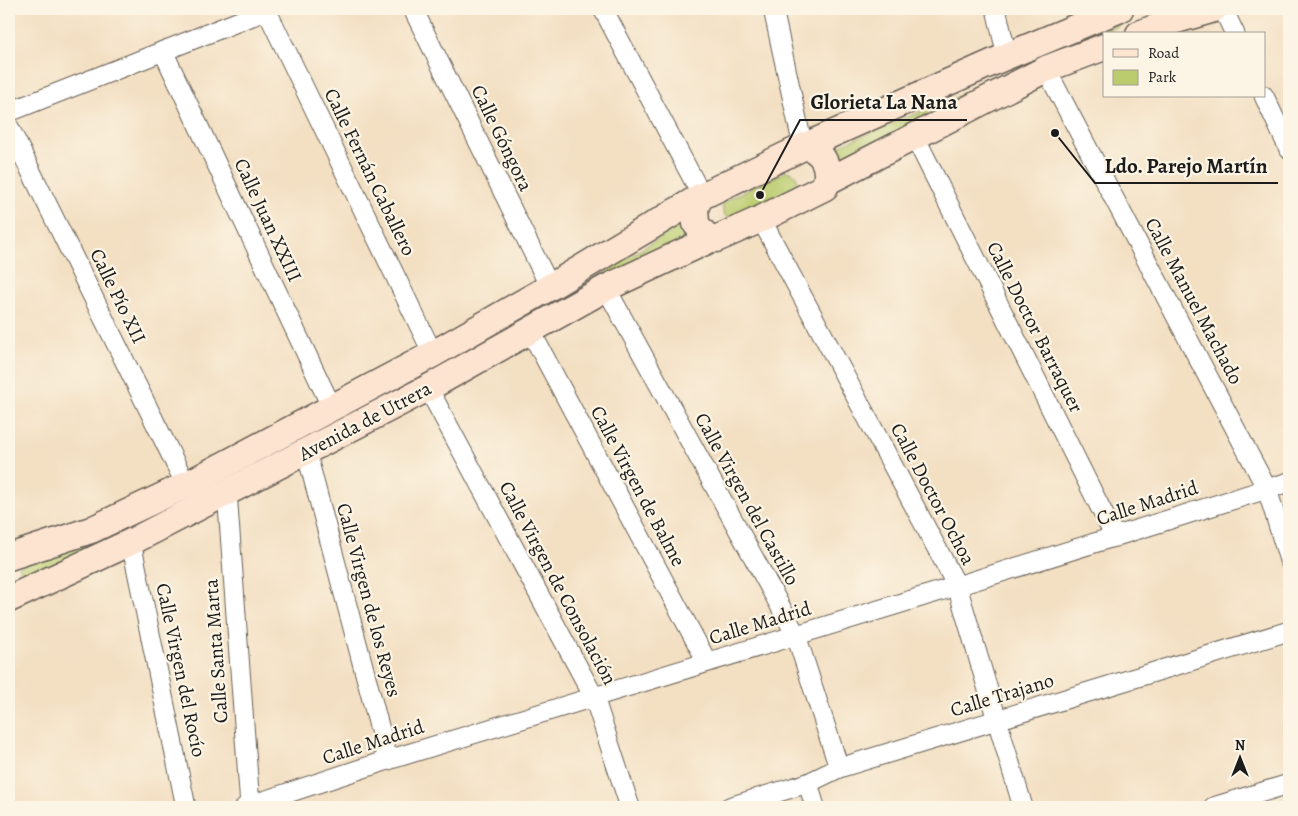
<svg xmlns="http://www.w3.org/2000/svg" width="1298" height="816" font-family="Alegreya,serif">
<rect width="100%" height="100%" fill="#fcf5e5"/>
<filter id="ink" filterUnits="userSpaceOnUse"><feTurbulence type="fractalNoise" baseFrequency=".02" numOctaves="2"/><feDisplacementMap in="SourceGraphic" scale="10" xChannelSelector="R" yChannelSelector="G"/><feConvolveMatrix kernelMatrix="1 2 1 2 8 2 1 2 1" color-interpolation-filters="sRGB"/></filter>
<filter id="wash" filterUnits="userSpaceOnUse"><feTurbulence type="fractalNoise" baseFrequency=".0096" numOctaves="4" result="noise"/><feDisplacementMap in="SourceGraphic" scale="20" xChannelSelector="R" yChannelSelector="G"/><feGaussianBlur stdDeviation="1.12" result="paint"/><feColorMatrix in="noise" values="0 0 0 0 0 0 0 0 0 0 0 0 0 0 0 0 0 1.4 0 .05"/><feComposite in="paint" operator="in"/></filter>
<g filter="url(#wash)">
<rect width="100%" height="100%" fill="#f3dfc2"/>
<g fill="#bbcc6e" stroke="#6c7445">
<path d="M1126 19 1116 27 1061 51 951 103 950 100 1060 48Z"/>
<path d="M937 105 939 108 834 168 826 151Z"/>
<path d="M786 171C795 172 801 179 795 188L737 219H730C722 215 721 209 725 201Z"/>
<path d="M685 222 692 239 587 289 584 285Z"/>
<path d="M101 539 102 544 26 582 19 566Z"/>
</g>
</g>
<g filter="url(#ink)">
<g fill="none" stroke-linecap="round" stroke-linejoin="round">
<g stroke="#676056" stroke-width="21">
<g id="street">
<path d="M266 9 433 354"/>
<path d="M413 9 550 287"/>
<path d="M603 9 702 196"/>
<path d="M773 9 803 147"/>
<path d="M996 9 1007 56"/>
<path d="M1223 9 1235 34"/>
<path d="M163 51 332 408"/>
<path d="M1046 69 1267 489 1289 560"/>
<path d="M1264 96 1289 149"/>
<path d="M9 112 270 9"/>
<path d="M9 127 186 485"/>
<path d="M915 137 1115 537"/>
<path d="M761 219 957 586 1023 807"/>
<path d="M606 288 796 635 839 768"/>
<path d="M530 330 707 662"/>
<path d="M428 388 594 697 630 807"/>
<path d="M306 451 388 760"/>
<path d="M227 492 250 806"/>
<path d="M131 542 186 807"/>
<path d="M808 783 815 807"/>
<path d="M245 807 388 760 957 586 1289 482"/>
<path d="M729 807 808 783 839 768 1289 631"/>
<path d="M1213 807 1289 784"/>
</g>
</g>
<g stroke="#676056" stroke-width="29">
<g id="secondary">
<path d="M1139 34 1173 21 1214 9"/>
<path d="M826 182 1046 69 1104 47"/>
<path d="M700 197 695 208 696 224 706 236 716 239 761 219 825 187C831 169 824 150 804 146"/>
<path d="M9 557 91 530 186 485 433 354 550 287 700 197 803 147 1007 56 1120 9"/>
<path d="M9 599 131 542 428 388 606 288 711 239"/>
</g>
</g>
<use href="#street" stroke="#fff" stroke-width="19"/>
<use href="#secondary" stroke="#fde4d1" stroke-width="26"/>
</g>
</g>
<g text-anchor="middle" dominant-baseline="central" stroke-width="4.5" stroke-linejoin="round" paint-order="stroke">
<g font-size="20" fill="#1c1c1c" stroke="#fcf5e5">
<text transform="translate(502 138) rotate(64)">Calle Góngora</text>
<text transform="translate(370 172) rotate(64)">Calle Fernán Caballero</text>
<text transform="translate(268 220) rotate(65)">Calle Juan XXIII</text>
<text transform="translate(118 296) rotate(64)">Calle Pío XII</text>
<text transform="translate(1194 301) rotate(62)">Calle Manuel Machado</text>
<text transform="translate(1035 327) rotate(63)">Calle Doctor Barraquer</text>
<text transform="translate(365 421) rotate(-28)">Avenida de Utrera</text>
<text transform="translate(638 486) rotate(62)">Calle Virgen de Balme</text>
<text transform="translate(933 494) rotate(62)">Calle Doctor Ochoa</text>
<text transform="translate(747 499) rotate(61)">Calle Virgen del Castillo</text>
<text transform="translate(1147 503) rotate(-18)">Calle Madrid</text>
<text transform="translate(558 583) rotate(62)">Calle Virgen de Consolación</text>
<text transform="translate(369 600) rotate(75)">Calle Virgen de los Reyes</text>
<text transform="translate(760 623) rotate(-17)">Calle Madrid</text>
<text transform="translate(216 651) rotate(-94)">Calle Santa Marta</text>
<text transform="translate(181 670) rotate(78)">Calle Virgen del Rocío</text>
<text transform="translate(1002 695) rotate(-17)">Calle Trajano</text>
<text transform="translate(373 742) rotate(-18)">Calle Madrid</text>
</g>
</g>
<path fill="none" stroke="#1c1c1c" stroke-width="2" d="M760 195L800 120H967M1055 133L1095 183H1278"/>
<g fill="#1c1c1c" stroke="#fcf5e5" stroke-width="2">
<circle cx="760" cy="195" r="5"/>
<circle cx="1055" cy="133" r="5"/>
</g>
<g font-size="21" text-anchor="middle" font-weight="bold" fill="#1c1c1c" stroke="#fcf5e5" stroke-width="4.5" stroke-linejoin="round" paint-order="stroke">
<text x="884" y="109">Glorieta La Nana</text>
<text x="1186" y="173">Ldo. Parejo Martín</text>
</g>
<rect width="1298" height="816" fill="none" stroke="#fcf5e5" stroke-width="30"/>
<rect x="1103" y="32" width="162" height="65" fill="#fcf5e5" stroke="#a29e95"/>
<rect x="1113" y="49" width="25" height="8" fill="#fde4d1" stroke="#a29e95"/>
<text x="1148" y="58" font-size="15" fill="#1c1c1c">Road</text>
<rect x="1113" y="70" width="25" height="15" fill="#bbcc6e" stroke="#a29e95"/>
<text x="1148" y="82" font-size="15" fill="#1c1c1c">Park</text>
<g transform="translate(1240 758)" stroke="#fcf5e5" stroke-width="4" paint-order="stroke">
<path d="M0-4L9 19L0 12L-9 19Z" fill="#1c1c1c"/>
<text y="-8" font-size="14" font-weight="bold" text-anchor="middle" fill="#1c1c1c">N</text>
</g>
</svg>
